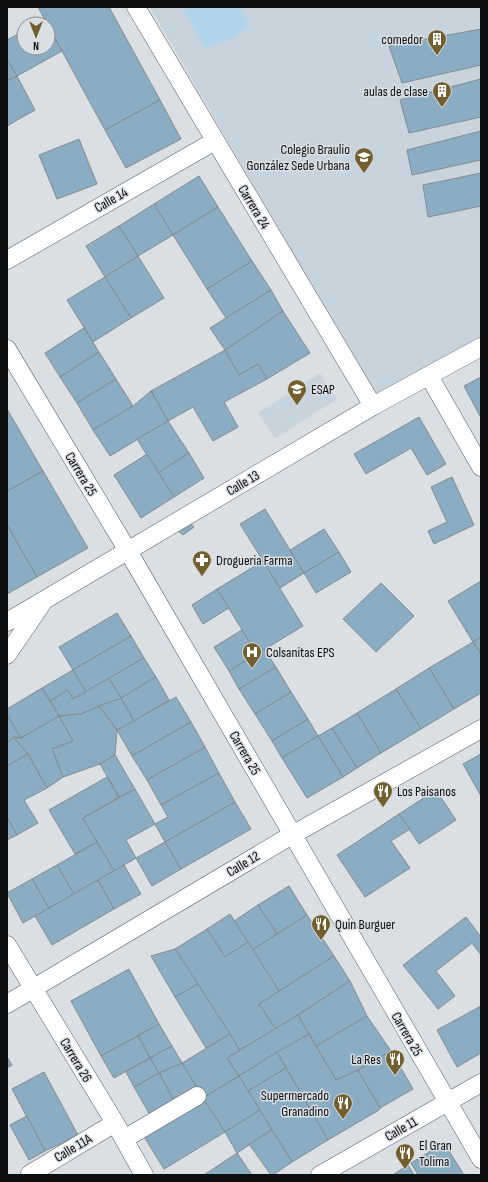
<svg xmlns="http://www.w3.org/2000/svg" width="488" height="1182" font-family="'Sofia Sans Condensed',sans-serif">
<rect width="100%" height="100%" fill="#dadfe3"/>
<g fill="#c8d4dd">
<path d="M150 7H481V341L379 401Z"/>
<path d="M320 373 337 399 275 439 258 413Z"/>
</g>
<path fill="#b1d4ea" d="M182 7H240L250 26 230 39 205 48Z"/>
<g fill="#8badc3" stroke="#858a8d">
<path d="M38 7H109L160 100 105 130Z"/>
<path d="M45 20 47 24H38Z"/>
<path d="M48 26 62 51 17 76 7 59V40L24 31V48H48Z"/>
<path d="M481 29V65L402 83 389 46Z"/>
<path d="M7 59 17 76 7 81Z"/>
<path d="M17 76 35 110 7 126V81Z"/>
<path d="M481 79V117L409 133 400 100Z"/>
<path d="M160 100 181 139 126 168 105 130Z"/>
<path d="M481 131V160L412 175 407 150Z"/>
<path d="M79 139 97 184 57 199 39 155Z"/>
<path d="M481 173V206L428 217 423 185Z"/>
<path d="M199 176 218 207 173 235 154 204Z"/>
<path d="M154 204 173 235 138 256 119 226Z"/>
<path d="M218 207 252 261 207 289 173 235Z"/>
<path d="M119 226 138 256 105 277 86 246Z"/>
<path d="M138 256 164 298 131 318 105 277Z"/>
<path d="M252 261 271 290 226 318 207 289Z"/>
<path d="M105 277 131 318 93 342 67 300Z"/>
<path d="M271 290 283 311 225 350 210 328Z"/>
<path d="M283 311 310 353 267 379 258 364 239 375 225 350Z"/>
<path d="M84 328 99 352 60 377 45 353Z"/>
<path d="M225 350 239 375 258 364 267 379 224 402 238 427 213 441 193 407 168 421 151 391Z"/>
<path d="M99 352 116 379 77 403 60 377Z"/>
<path d="M481 377V418L464 386Z"/>
<path d="M116 379 133 406 93 430 77 403Z"/>
<path d="M151 391 168 421 110 456 93 430 133 406Z"/>
<path d="M7 409 43 471 7 491Z"/>
<path d="M419 417 446 464 427 475 411 448 366 474 354 454Z"/>
<path d="M168 421 189 453 158 473 137 439Z"/>
<path d="M189 453 204 478 174 497 158 473Z"/>
<path d="M147 454 174 497 141 518 114 475Z"/>
<path d="M43 471 88 548 37 577 7 525V491Z"/>
<path d="M452 477 474 525 434 544 428 531 447 522 431 487Z"/>
<path d="M265 509 304 573 280 588 240 524Z"/>
<path d="M188 520 194 527 183 535 175 528Z"/>
<path d="M7 525 37 577 7 594Z"/>
<path d="M324 529 339 552 304 573 290 550Z"/>
<path d="M339 552 351 572 316 593 304 573Z"/>
<path d="M263 561 303 626 257 654 217 589Z"/>
<path d="M481 581V637L473 642 448 601Z"/>
<path d="M381 583 414 616 376 652 343 619Z"/>
<path d="M217 589 229 608 203 624 192 605Z"/>
<path d="M117 613 131 636 73 670 59 647Z"/>
<path d="M242 630 257 654 229 671 214 647Z"/>
<path d="M131 636 144 658 86 692 73 670Z"/>
<path d="M481 637V654L473 642Z"/>
<path d="M473 642 481 654V693L454 709 429 668Z"/>
<path d="M264 649 276 667 239 689 229 671Z"/>
<path d="M144 658 156 677 121 698 109 678Z"/>
<path d="M276 667 291 692 255 714 239 689Z"/>
<path d="M429 668 454 709 421 729 396 689Z"/>
<path d="M73 670 86 692 73 699 68 690 50 701 42 688Z"/>
<path d="M156 677 169 700 134 721 121 698Z"/>
<path d="M109 678 121 698 81 714 59 716 50 701 68 690 73 699Z"/>
<path d="M42 688 59 716 21 738 7 715V709Z"/>
<path d="M396 689 421 729 381 753 357 713Z"/>
<path d="M291 692 308 719 272 741 255 714Z"/>
<path d="M176 697 191 722 132 756 117 730Z"/>
<path d="M121 698 134 721 117 730 99 706Z"/>
<path d="M99 706 117 730 115 755 100 764 63 777 52 749 73 741 59 716 81 714Z"/>
<path d="M357 713 381 753 357 768 332 728Z"/>
<path d="M7 715 21 738 13 737 7 743Z"/>
<path d="M59 716 73 741 52 749 63 777 47 788 28 754 13 737 21 738Z"/>
<path d="M308 719 318 736 282 758 272 741Z"/>
<path d="M191 722 205 747 147 780 132 756Z"/>
<path d="M332 728 357 768 343 777 318 736Z"/>
<path d="M318 736 343 777 307 798 282 758Z"/>
<path d="M13 737 28 754 7 766V743Z"/>
<path d="M205 747 219 773 161 805 147 780Z"/>
<path d="M28 754 47 788 24 800 38 823 17 835 7 817V766Z"/>
<path d="M481 754V796L463 764Z"/>
<path d="M115 755 135 789 119 797 100 764Z"/>
<path d="M219 773 235 802 165 842 155 824 168 817 161 805Z"/>
<path d="M107 777 119 797 83 818 97 842 75 854 49 810Z"/>
<path d="M135 789 155 824 126 840 136 858 114 871 83 818Z"/>
<path d="M436 790 456 820 419 844 399 814Z"/>
<path d="M235 802 251 829 181 869 165 842Z"/>
<path d="M399 814 410 829 391 841 410 868 365 897 337 855Z"/>
<path d="M7 817 17 835 7 840Z"/>
<path d="M97 842 114 871 74 894 57 865Z"/>
<path d="M165 842 181 869 152 886 136 858Z"/>
<path d="M57 865 74 894 49 908 32 879Z"/>
<path d="M124 865 141 894 114 909 98 880Z"/>
<path d="M32 879 49 908 23 923 7 893Z"/>
<path d="M98 880 114 909 52 945 35 916Z"/>
<path d="M289 886 307 915 277 934 258 905Z"/>
<path d="M258 905 277 934 252 950 234 921Z"/>
<path d="M230 914 248 942 225 957 207 929Z"/>
<path d="M307 915 334 956 279 991 252 950Z"/>
<path d="M466 917 481 937V955L472 943 436 971 455 996 438 1009 403 965Z"/>
<path d="M207 929 225 957 248 942 279 991 259 1004 276 1029 240 1050 175 949Z"/>
<path d="M175 949 198 984 175 997 151 956Z"/>
<path d="M334 956 350 981 276 1029 259 1004Z"/>
<path d="M129 969 159 1024 101 1056 71 1001Z"/>
<path d="M350 981 367 1016 316 1046 298 1015Z"/>
<path d="M198 984 230 1034 206 1048 175 997Z"/>
<path d="M481 1006V1053L457 1067 437 1030Z"/>
<path d="M298 1015 309 1034 239 1076 227 1058Z"/>
<path d="M367 1016 391 1051 358 1070 336 1080 316 1046Z"/>
<path d="M159 1024 172 1046 150 1058 138 1036Z"/>
<path d="M230 1034 240 1050 227 1058 239 1076 203 1098 182 1063Z"/>
<path d="M309 1034 336 1080 358 1070 380 1108 379 1110 328 1140 277 1052Z"/>
<path d="M138 1036 150 1058 114 1078 101 1056Z"/>
<path d="M172 1046 182 1063 159 1073 150 1058Z"/>
<path d="M391 1051 413 1089 380 1108 358 1070Z"/>
<path d="M277 1052 286 1068 248 1091 239 1076Z"/>
<path d="M7 1057 12 1065 7 1068Z"/>
<path d="M150 1058 159 1073 134 1087 126 1072Z"/>
<path d="M182 1063 198 1089 175 1102 159 1073Z"/>
<path d="M286 1068 328 1140 292 1162 248 1091Z"/>
<path d="M44 1072 78 1135 45 1151 12 1089Z"/>
<path d="M159 1073 175 1102 150 1115 134 1087Z"/>
<path d="M239 1076 260 1110 225 1132 203 1098Z"/>
<path d="M203 1098 225 1132 164 1169 143 1135Z"/>
<path d="M260 1110 272 1130 237 1153 225 1132Z"/>
<path d="M27 1116 45 1151 29 1160 10 1125Z"/>
<path d="M272 1130 292 1162 273 1175H271L249 1144Z"/>
<path d="M444 1143 464 1175H418L411 1163Z"/>
<path d="M237 1153 252 1175H204Z"/>
<path d="M408 1165 414 1175H393Z"/>
</g>
<g fill="none" stroke-linecap="round" stroke-linejoin="round">
<g stroke="#5b5f63" stroke-width="19">
<g id="street">
<path d="M136 7 373 406"/>
<path d="M7 260 215 141"/>
<path d="M7 349 128 551 481 1159"/>
<path d="M429 376 481 467"/>
<path d="M7 622 373 406 481 347"/>
<path d="M7 655 41 605"/>
<path d="M7 945 115 1123 144 1175"/>
<path d="M7 1004 292 835 481 729"/>
<path d="M124 1139 197 1096"/>
<path d="M30 1174 115 1123"/>
<path d="M320 1175 481 1083"/>
</g>
</g>
<use href="#street" stroke="#fff" stroke-width="18"/>
</g>
<defs>
<g id="building-pin" transform="scale(1)"><path d="M0 17L-7.5 6A9.5 9.5 0 1 1 7.5 6Z" fill="#735e2d" stroke="#dadfe3"/><path d="M-4-6H4V6H1V3H-1V6H-4ZM-2.5-4.3h1.7v1.8h-1.7ZM.8-4.3h1.7v1.8H.8ZM-2.5-1h1.7V.8h-1.7ZM.8-1h1.7V.8H.8Z" fill="#fff"/></g>
<g id="school-pin" transform="scale(1)"><path d="M0 17L-7.5 6A9.5 9.5 0 1 1 7.5 6Z" fill="#735e2d" stroke="#dadfe3"/><path d="M0-5L7-2L0 1L-7-2ZM-4 1L0 2.5L4 1V4Q0 6-4 4Z" fill="#fff"/></g>
<g id="university-pin" transform="scale(1)"><path d="M0 17L-7.5 6A9.5 9.5 0 1 1 7.5 6Z" fill="#735e2d" stroke="#dadfe3"/><path d="M0-5L7-2L0 1L-7-2ZM-4 1L0 2.5L4 1V4Q0 6-4 4Z" fill="#fff"/></g>
<g id="pharmacy-pin" transform="scale(1)"><path d="M0 17L-7.5 6A9.5 9.5 0 1 1 7.5 6Z" fill="#735e2d" stroke="#dadfe3"/><path d="M-2-6h4v4h4v4h-4v4h-4v-4h-4v-4h4Z" fill="#fff"/></g>
<g id="hospital-pin" transform="scale(1)"><path d="M0 17L-7.5 6A9.5 9.5 0 1 1 7.5 6Z" fill="#735e2d" stroke="#dadfe3"/><path d="M-5-5h3v3.5h4V-5h3V5h-3V1.5h-4V5h-3Z" fill="#fff"/></g>
<g id="restaurant-pin" transform="scale(1)"><path d="M0 17L-7.5 6A9.5 9.5 0 1 1 7.5 6Z" fill="#735e2d" stroke="#dadfe3"/><path d="M-5-6h1v4h1v-4h1v4h1v-4h1v5L-1.5 .5V6h-2V.5L-5-1ZM5-6V6H3V1.5H1.5Q1.5-4 5-6Z" fill="#fff"/></g>
</defs>
<g fill-rule="evenodd">
<use href="#building-pin" x="437" y="39"/>
<use href="#building-pin" x="442" y="91"/>
<use href="#school-pin" x="364" y="157"/>
<use href="#university-pin" x="297" y="389"/>
<use href="#pharmacy-pin" x="202" y="560"/>
<use href="#hospital-pin" x="252" y="652"/>
<use href="#restaurant-pin" x="383" y="791"/>
<use href="#restaurant-pin" x="321" y="924"/>
<use href="#restaurant-pin" x="395" y="1059"/>
<use href="#restaurant-pin" x="343" y="1103"/>
<use href="#restaurant-pin" x="405" y="1153"/>
</g>
<g text-anchor="middle" dominant-baseline="central" stroke-width="3" stroke-linejoin="round" paint-order="stroke">
<g font-size="14" fill="#0d0e10" stroke="#dadfe3" text-anchor="start">
<text x="423" y="39" text-anchor="end">comedor</text>
<text x="428" y="91" text-anchor="end">aulas de clase</text>
<text x="350" y="149" text-anchor="end">Colegio Braulio<tspan x="350" dy="16">González Sede Urbana</tspan></text>
<text x="311" y="389">ESAP</text>
<text x="216" y="560">Drogueria Farma</text>
<text x="266" y="652">Colsanitas EPS</text>
<text x="397" y="791">Los Paisanos</text>
<text x="335" y="924">Quin Burguer</text>
<text x="381" y="1059" text-anchor="end">La Res</text>
<text x="329" y="1095" text-anchor="end">Supermercado<tspan x="329" dy="16">Granadino</tspan></text>
<text x="419" y="1145">El Gran<tspan x="419" dy="16">Tolima</tspan></text>
</g>
<g font-size="14" fill="#0d0e10" stroke="#dadfe3">
<text transform="translate(111 200) rotate(-30)">Calle 14</text>
<text transform="translate(254 207) rotate(59)">Carrera 24</text>
<text transform="translate(81 474) rotate(59)">Carrera 25</text>
<text transform="translate(243 483) rotate(-31)">Calle 13</text>
<text transform="translate(245 753) rotate(60)">Carrera 25</text>
<text transform="translate(243 864) rotate(-31)">Calle 12</text>
<text transform="translate(407 1034) rotate(60)">Carrera 25</text>
<text transform="translate(76 1060) rotate(59)">Carrera 26</text>
<text transform="translate(401 1129) rotate(-30)">Calle 11</text>
<text transform="translate(73 1148) rotate(-31)">Calle 11A</text>
</g>
</g>
<rect width="488" height="1182" fill="none" stroke="#0d0e10" stroke-width="16"/>
<g transform="translate(36 36) rotate(180)"><circle r="19" fill="#dadfe3" stroke="#888b8f"/>
<path d="M0-3L7 15L0 10L-7 15Z" fill="#735e2d"/>
<text y="-6" font-size="11" font-weight="bold" text-anchor="middle" fill="#0d0e10">N</text>
</g>
</svg>
